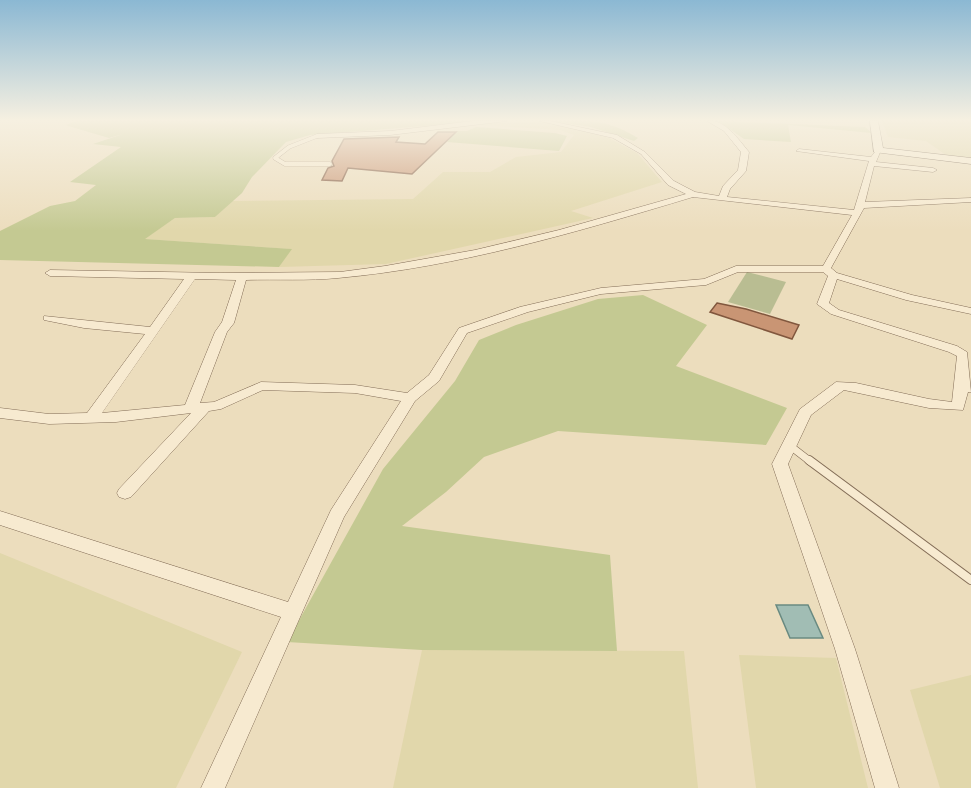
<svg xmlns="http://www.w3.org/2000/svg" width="971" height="788" font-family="'IBM Plex Serif',serif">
<rect width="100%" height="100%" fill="#ecddbd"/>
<g fill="#e1d7ab">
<path d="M882 121H971V158L946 155 926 141 888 137Z"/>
<path d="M550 122 609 138 637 153 662 182 571 211 593 218 386 264 279 267 291 249 144 239 175 218 215 217 228 201 413 199 443 172H490L516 157 561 152 574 135 560 130 481 125 483 123Z"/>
<path d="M0 553 242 652 176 788H0Z"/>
<path d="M422 650 684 651 698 788H393Z"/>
<path d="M739 655 836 658 868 788H756Z"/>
<path d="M971 675V788H940L910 690Z"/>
</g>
<g fill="#c4c992">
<path d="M77 121H488L310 135 286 142 252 177 242 193 215 217 175 218 145 239 292 249 279 267 0 260V231L50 206 75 201 96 185 70 182 121 147 93 144 123 134 109 138 65 125Z"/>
<path d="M550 121C588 121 604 118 638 138L634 141 591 127Z"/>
<path d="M718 121 865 127 872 133 788 125 791 142 744 139Z"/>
<path d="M476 127 555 133 567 136 559 151 447 142 457 131H467Z"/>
<path d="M643 295 707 325 676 366 787 408 766 445 558 431 484 457 446 492 402 526 610 555 617 651 422 650 287 642 383 469 455 381 479 340 516 325 598 299Z"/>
</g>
<path fill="#b9bd92" d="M747 272 786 282 770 314 728 302Z"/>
<path fill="#a1bdb4" stroke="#698a81" stroke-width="1.5" d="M776 605H808L823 638H790Z"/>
<g fill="#c99574" stroke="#81573e" stroke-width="1.5">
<path d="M438 132H456L412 174 348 168 342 181 322 180 328 168 334 166 332 161 344 139 399 137 396 142 425 144Z"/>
<path d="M717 303 746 309 799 325 792 339 710 312Z"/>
</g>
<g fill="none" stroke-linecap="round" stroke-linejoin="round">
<g stroke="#836d57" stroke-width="4.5">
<path id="lane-far2" d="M317 136 289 147 275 158 285 164H330"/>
</g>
<g stroke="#836d57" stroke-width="8">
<path id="lane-far1" d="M789 445 811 462"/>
</g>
<g stroke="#836d57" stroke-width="10">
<path id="lane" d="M809 460 971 580"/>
</g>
<g stroke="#836d57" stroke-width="1">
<g id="street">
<path d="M473 121H507L390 135 317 138 314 136 317 134 390 131Z"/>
<path d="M540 121H550L617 135 645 152 674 181 695 192 719 196 723 186 738 170 741 152 724 131 707 121C725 119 738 139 749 152L746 171 730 189 727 197 854 210 869 161 796 151 799 149 871 157 878 148 881 150 876 162 933 168 937 170 933 172 874 166 865 202 971 198V202L864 208 831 268 837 273 912 295 971 308V314L906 300 837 279 829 303 839 310 957 346 967 352 971 392H968L963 410 929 408 844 390 811 415 788 464 855 649 899 788H875L835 649 772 464 800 409 836 382 856 383 929 399 952 402 957 356 949 352 831 314 817 304 828 276 823 272H738L706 285 601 294 528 312 467 333 439 381 415 401 344 517 225 788H201L281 617 0 525V511L288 602 331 510 401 401 355 393 263 390 221 409 209 411 131 497 125 499 119 497 117 493 119 489 191 413 116 422 49 424 0 418V408L49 414 87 413 145 334 84 328 44 320V316L150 327 184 279 50 276 45 273 50 270 220 273 340 272 385 266 475 250 559 230 686 194 668 185 641 154 613 138ZM693 197 852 215 823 266H736L704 279 601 288 520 307 459 328 429 375 407 393 355 385 261 382 214 402 200 403 227 332 234 323 246 280C277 279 308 281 338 278 459 267 577 232 693 197ZM195 279 236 280 222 322 215 332 185 405 102 413Z"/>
</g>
</g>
<g stroke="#644e3b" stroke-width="1">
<path id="secondary" d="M870 121H878L883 148 971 158V164L874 152Z"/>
</g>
<use href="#lane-far2" stroke="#f7ead0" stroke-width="4"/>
<use href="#lane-far1" stroke="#f7ead0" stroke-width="7"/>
<use href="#lane" stroke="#f7ead0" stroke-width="8"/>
<use href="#street" fill="#f7ead0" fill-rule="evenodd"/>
<use href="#secondary" fill="#f7ead0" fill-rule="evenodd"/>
</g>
<linearGradient id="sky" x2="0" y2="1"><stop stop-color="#8bb8d3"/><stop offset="0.52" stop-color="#f6f0e1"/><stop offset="1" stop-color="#f6f0e1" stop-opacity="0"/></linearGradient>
<rect width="971" height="231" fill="url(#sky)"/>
</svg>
